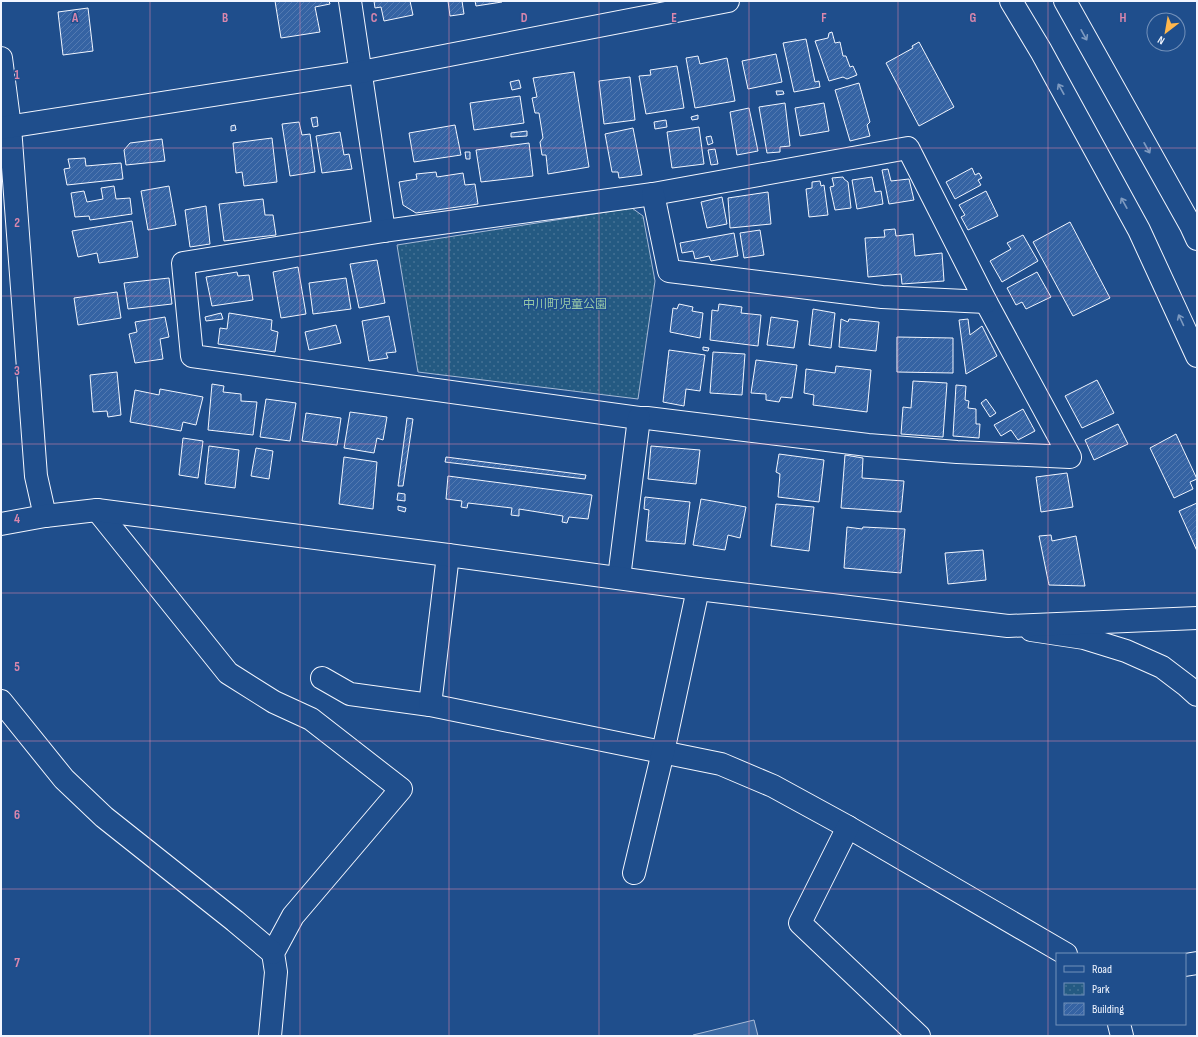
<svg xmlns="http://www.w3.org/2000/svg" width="1198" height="1037" font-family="'Sofia Sans Condensed','Noto Sans JP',sans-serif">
<defs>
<pattern id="park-dots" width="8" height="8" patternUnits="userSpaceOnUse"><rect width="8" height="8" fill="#245a82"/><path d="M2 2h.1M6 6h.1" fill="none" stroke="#447295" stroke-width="1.8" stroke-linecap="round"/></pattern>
<pattern id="building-hatch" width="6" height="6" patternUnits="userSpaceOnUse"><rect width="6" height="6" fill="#3563a3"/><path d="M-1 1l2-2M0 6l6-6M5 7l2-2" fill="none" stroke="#537ab1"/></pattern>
</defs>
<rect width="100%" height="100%" fill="#1f4e8c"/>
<path fill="url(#park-dots)" stroke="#a8bbd7" d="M632 208 643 216 655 281 638 399 418 372 397 245Z"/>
<path fill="#3b69a3" stroke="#a8bbd7" d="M754 1020 758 1036H693V1035Z"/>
<g fill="url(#building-hatch)" stroke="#f2f6ff">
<path d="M275 1H329L330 4 315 7 320 32 281 38Z"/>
<path d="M374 1H410L413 15 384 21 381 7 375 8Z"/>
<path d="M448 1H462L464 14 450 16Z"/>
<path d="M475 1H501L502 2 476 6Z"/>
<path d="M88 8 93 51 63 55 58 12Z"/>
<path d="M832 32 835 43 840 42 843 56H846L850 67 853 66 857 75 847 79 843 77 829 81 815 41 828 38 829 33Z"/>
<path d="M806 39 815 82 819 81 820 87 794 92 783 43Z"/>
<path d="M919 42 954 107 919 126 886 63 913 48 912 46Z"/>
<path d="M776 54 782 82 748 89 742 61Z"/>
<path d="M698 56 700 64 727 58 735 101 695 108 686 58Z"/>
<path d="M677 66 684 108 646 114 639 76 651 75 650 70Z"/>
<path d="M574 72 589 167 548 174 546 155H542L540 142 543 138 539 113H535L532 98 537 97 533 78Z"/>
<path d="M630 77 635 120 604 124 599 81Z"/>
<path d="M519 80 521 88 512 90 510 82Z"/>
<path d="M859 83 870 122 867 125 870 136 850 141 835 90Z"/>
<path d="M776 91H783L784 94 777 95Z"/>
<path d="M520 96 524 123 474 130 470 103Z"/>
<path d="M785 103 790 146 780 147V152L767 153 759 107Z"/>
<path d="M824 103 829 131 800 136 795 108Z"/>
<path d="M749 108 758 151 737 155 730 112Z"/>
<path d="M698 115V119L692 120 691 117Z"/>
<path d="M317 117 318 126 313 127 311 118Z"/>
<path d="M666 120 667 127 655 129 654 122Z"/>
<path d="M299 122 302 135 310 134 315 172 290 176 282 124Z"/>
<path d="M235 125 236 130 231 131V126Z"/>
<path d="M455 125 461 155 414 162 409 133Z"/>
<path d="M699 127 704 164 672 168 667 132Z"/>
<path d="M633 128 642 175 619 178 618 172H612L605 134Z"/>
<path d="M527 131V136L511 137V133Z"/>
<path d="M340 132 344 155 349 154 352 169 322 173 316 136Z"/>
<path d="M711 136 713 143 708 145 706 137Z"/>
<path d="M272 138 277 182 244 186 242 172 236 173 233 143Z"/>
<path d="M162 139 165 161 126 165 124 150 130 143Z"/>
<path d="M529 143 533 176 481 182 476 150Z"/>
<path d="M715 149 718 164 711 165 708 150Z"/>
<path d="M465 152H470V159H466Z"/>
<path d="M85 158 86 166 121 163 123 179 67 185 64 169 70 168 68 159Z"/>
<path d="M972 168 975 175 979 173 982 178 978 180 981 185 955 199 946 182Z"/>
<path d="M888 169 891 181 909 179 914 200 889 204 882 170Z"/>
<path d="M436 172 437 177 463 173 465 185 475 184 478 204 416 213 403 205 399 182 417 179 416 174Z"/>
<path d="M843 177 844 179 848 182 851 208 835 210 830 187 834 186 832 178Z"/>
<path d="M872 177 875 192 881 191 883 204 857 209 852 180Z"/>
<path d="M820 181 821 186 824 185 828 215 809 217 806 189 812 188V182Z"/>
<path d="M114 186 116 199 130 198 132 214 90 220 89 216 75 217 71 193 84 191 87 202 103 199 101 188Z"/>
<path d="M169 186 176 225 148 230 141 191Z"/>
<path d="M986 191 998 216 968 230 961 217 965 215 959 205Z"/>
<path d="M768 192 771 224 730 228 728 198Z"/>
<path d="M722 197 727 224 707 228 701 202Z"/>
<path d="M263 199 265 215H273L276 235 224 241 219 204Z"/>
<path d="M206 206 210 244 190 247 185 210Z"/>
<path d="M132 221 138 257 99 263 97 253 78 257 72 231Z"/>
<path d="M1070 222 1110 298 1073 316 1033 242Z"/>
<path d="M895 229 896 236 913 234 915 256 942 253 944 281 902 284 901 274 868 277 865 238 885 237 884 230Z"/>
<path d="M760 230 764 255 744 258 740 233Z"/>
<path d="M734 233 738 256 711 261 709 256 695 259 693 251 682 253 680 243Z"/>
<path d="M1023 235 1038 261 1002 282 990 261 1011 249 1007 243Z"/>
<path d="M377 260 385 303 359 308 350 264Z"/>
<path d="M298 267 306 314 281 318 273 272Z"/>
<path d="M237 272 238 276 249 275 253 300 212 306 206 277Z"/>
<path d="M1037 272 1051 297 1026 309 1022 302 1016 305 1007 288Z"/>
<path d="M169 278 172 304 128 309 124 283Z"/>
<path d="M346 278 351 309 313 314 309 283Z"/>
<path d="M117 292 121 318 78 325 74 298Z"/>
<path d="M679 304 693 307 692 311 703 313 700 338 670 332 673 308 677 309Z"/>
<path d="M719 304 742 307 741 313 761 315 758 346 710 340 712 310 718 311Z"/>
<path d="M813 309 835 313 831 348 809 345Z"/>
<path d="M221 313 223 319 206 321 205 317Z"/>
<path d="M229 313 272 320 271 330 278 332 275 352 218 344 220 328 227 329Z"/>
<path d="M389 316 396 352 386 353 388 358 369 361 362 321Z"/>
<path d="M165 317 169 337 160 339 163 359 135 363 129 334 137 332 135 322Z"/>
<path d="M771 317 798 321 794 348 767 345Z"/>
<path d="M841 319 848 322 849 319 879 322 876 351 839 347Z"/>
<path d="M968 319 970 335 982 326 997 356 966 374 959 320Z"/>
<path d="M336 325 341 343 309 350 305 332Z"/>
<path d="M897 337 953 338V373L897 372Z"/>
<path d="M703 347 709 348 708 351 703 350Z"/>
<path d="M669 350 705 355 700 391 686 389 684 406 663 402Z"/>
<path d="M713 352 745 354 742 395 710 393Z"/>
<path d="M756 360 797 365 792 398 781 397 779 402 766 400V394L751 393Z"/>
<path d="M836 366 871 370 867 412 813 405 814 395 804 393 806 369 835 373Z"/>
<path d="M117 372 121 415 108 417 107 411 93 412 90 375Z"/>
<path d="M1097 380 1114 413 1082 428 1065 396Z"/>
<path d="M913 381 947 383 943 437 901 434 903 407 911 408Z"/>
<path d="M212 384 224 386 223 392 241 394V401L257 402 253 435 208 430Z"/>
<path d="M956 385 966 386 965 400 969 401 968 408 976 409V424H980L979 438 953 436Z"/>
<path d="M160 389 203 397 196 425 183 422 181 431 130 422 135 390 159 395Z"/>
<path d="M266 399 296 403 290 441 260 437Z"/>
<path d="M986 399 996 413 990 417 981 403Z"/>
<path d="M1023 409 1035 431 1018 440 1011 430 1001 436 994 425Z"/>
<path d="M350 412 387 417 383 440 377 438 374 453 344 448Z"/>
<path d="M306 413 341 418 337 445 302 441Z"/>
<path d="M407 418 413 419 403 486H398Z"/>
<path d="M1118 424 1128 444 1094 460 1085 440Z"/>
<path d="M1176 434 1197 479 1190 482 1193 489 1174 498 1150 448Z"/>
<path d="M183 438 203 441 198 478 179 475Z"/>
<path d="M209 446 239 450 235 488 205 484Z"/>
<path d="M651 446 700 450 696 484 648 479Z"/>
<path d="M256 448 273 451 269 479 251 476Z"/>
<path d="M779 454 824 460 819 502 778 497 780 474 776 472Z"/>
<path d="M845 455 863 458 862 478 904 481 901 512 841 508Z"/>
<path d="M344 457 377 462 373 509 339 504Z"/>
<path d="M446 457 586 475 585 479 445 462Z"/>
<path d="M1067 473 1073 507 1041 512 1036 477Z"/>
<path d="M448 476 592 495 588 519 569 517 567 523 562 522 563 516 519 509V516L511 515 512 508 468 503 467 508 461 507 462 501 446 499Z"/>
<path d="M398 493 405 494V501L397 500Z"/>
<path d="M645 497 690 502 685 544 646 541 649 510 644 509Z"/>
<path d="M701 499 746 507 740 538 728 535 725 550 693 545Z"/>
<path d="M1197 503V551L1179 511Z"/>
<path d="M776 504 814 507 809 551 771 546Z"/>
<path d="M398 506 406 508 405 512 398 510Z"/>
<path d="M847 527 862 529 863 527 905 529 901 573 844 568Z"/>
<path d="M1051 535 1052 541 1076 536 1085 586 1049 585 1039 536Z"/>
<path d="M983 550 986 580 948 584 945 553Z"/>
</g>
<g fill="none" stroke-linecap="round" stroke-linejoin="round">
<g stroke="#f2f6ff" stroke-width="24">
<g id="minor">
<path d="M350 1 384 231"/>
<path d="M908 148 986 302 1070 457 957 452 868 445 647 418H639L192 356 183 263 384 231 653 194Z"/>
<path d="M653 194 669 271 882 297 986 302"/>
<path d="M97 510 228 673 274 702 311 719 401 789 293 916 273 953 276 972 270 1036"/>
<path d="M619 578 639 418"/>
<path d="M1031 630 1084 638 1126 651 1162 667 1187 686 1197 695"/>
<path d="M322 678 350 694 430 705 721 764 773 786 848 827 1066 954"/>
<path d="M1 701 64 779 104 817 235 921 273 953"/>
<path d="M430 705 448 555"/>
<path d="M848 827 800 923 919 1036"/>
<path d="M634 873 663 752 698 589"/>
<path d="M1185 965 1197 963"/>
<path d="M1119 1024 1122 1036"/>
</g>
</g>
<g stroke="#f2f6ff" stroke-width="24">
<g id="tertiary">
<path d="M1011 1 1041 51 1139 230 1197 356"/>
<path d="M1065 1 1191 226 1197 239"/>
<path d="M1 58 10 127 36 476 45 516"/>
<path d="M1 128 361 72 728 1"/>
<path d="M1 524 45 516 97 510 448 555 698 589 1008 626 1197 618"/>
</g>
</g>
<use href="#minor" stroke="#1f4e8c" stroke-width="22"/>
<use href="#tertiary" stroke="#1f4e8c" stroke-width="22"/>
</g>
<defs><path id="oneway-shaft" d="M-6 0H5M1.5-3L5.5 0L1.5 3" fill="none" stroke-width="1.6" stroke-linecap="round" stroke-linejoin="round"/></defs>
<g stroke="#7e9ac0">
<use href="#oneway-shaft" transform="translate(1084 35) rotate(61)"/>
<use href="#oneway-shaft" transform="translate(1061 89) rotate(-119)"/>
<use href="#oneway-shaft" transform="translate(1147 148) rotate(61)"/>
<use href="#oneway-shaft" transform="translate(1124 203) rotate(-119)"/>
<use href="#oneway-shaft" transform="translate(1181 320) rotate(-115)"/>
</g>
<path fill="none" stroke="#da87ad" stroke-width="1" stroke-opacity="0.55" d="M150 1V1036M300 1V1036M449 1V1036M599 1V1036M749 1V1036M898 1V1036M1048 1V1036M1 148H1197M1 296H1197M1 444H1197M1 593H1197M1 741H1197M1 889H1197"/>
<g text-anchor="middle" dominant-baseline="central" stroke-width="3" stroke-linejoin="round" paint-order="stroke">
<g font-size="12" fill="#97c8a6" stroke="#1f4e8c">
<text x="565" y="304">中川町児童公園</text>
</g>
</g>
<g font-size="13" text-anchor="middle" font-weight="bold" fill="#da87ad" stroke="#1f4e8c" stroke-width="3" stroke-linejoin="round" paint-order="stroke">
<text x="75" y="22">A</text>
<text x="225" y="22">B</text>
<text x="374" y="22">C</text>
<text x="524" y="22">D</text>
<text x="674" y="22">E</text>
<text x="824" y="22">F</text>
<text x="973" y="22">G</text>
<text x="1123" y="22">H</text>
<text x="17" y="79">1</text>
<text x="17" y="227">2</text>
<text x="17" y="375">3</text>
<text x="17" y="523">4</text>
<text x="17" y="671">5</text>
<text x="17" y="819">6</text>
<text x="17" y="967">7</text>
</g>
<rect width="1198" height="1037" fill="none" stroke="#f2f6ff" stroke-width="4"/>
<rect x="1056" y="953" width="130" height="72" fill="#1f4e8c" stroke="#7391ba"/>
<rect x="1064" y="966" width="20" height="6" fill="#1f4e8c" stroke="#7391ba"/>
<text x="1092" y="973" font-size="12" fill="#f2f6ff">Road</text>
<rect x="1064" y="983" width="20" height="12" fill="url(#park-dots)" stroke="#7391ba"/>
<text x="1092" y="993" font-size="12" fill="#f2f6ff">Park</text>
<rect x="1064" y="1003" width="20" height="12" fill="url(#building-hatch)" stroke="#7391ba"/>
<text x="1092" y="1013" font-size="12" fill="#f2f6ff">Building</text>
<g transform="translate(1166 32) rotate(211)"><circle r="19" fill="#1f4e8c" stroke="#7391ba"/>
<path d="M0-3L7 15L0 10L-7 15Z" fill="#ffb74d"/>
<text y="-6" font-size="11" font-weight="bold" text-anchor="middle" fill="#f2f6ff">N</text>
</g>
</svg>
